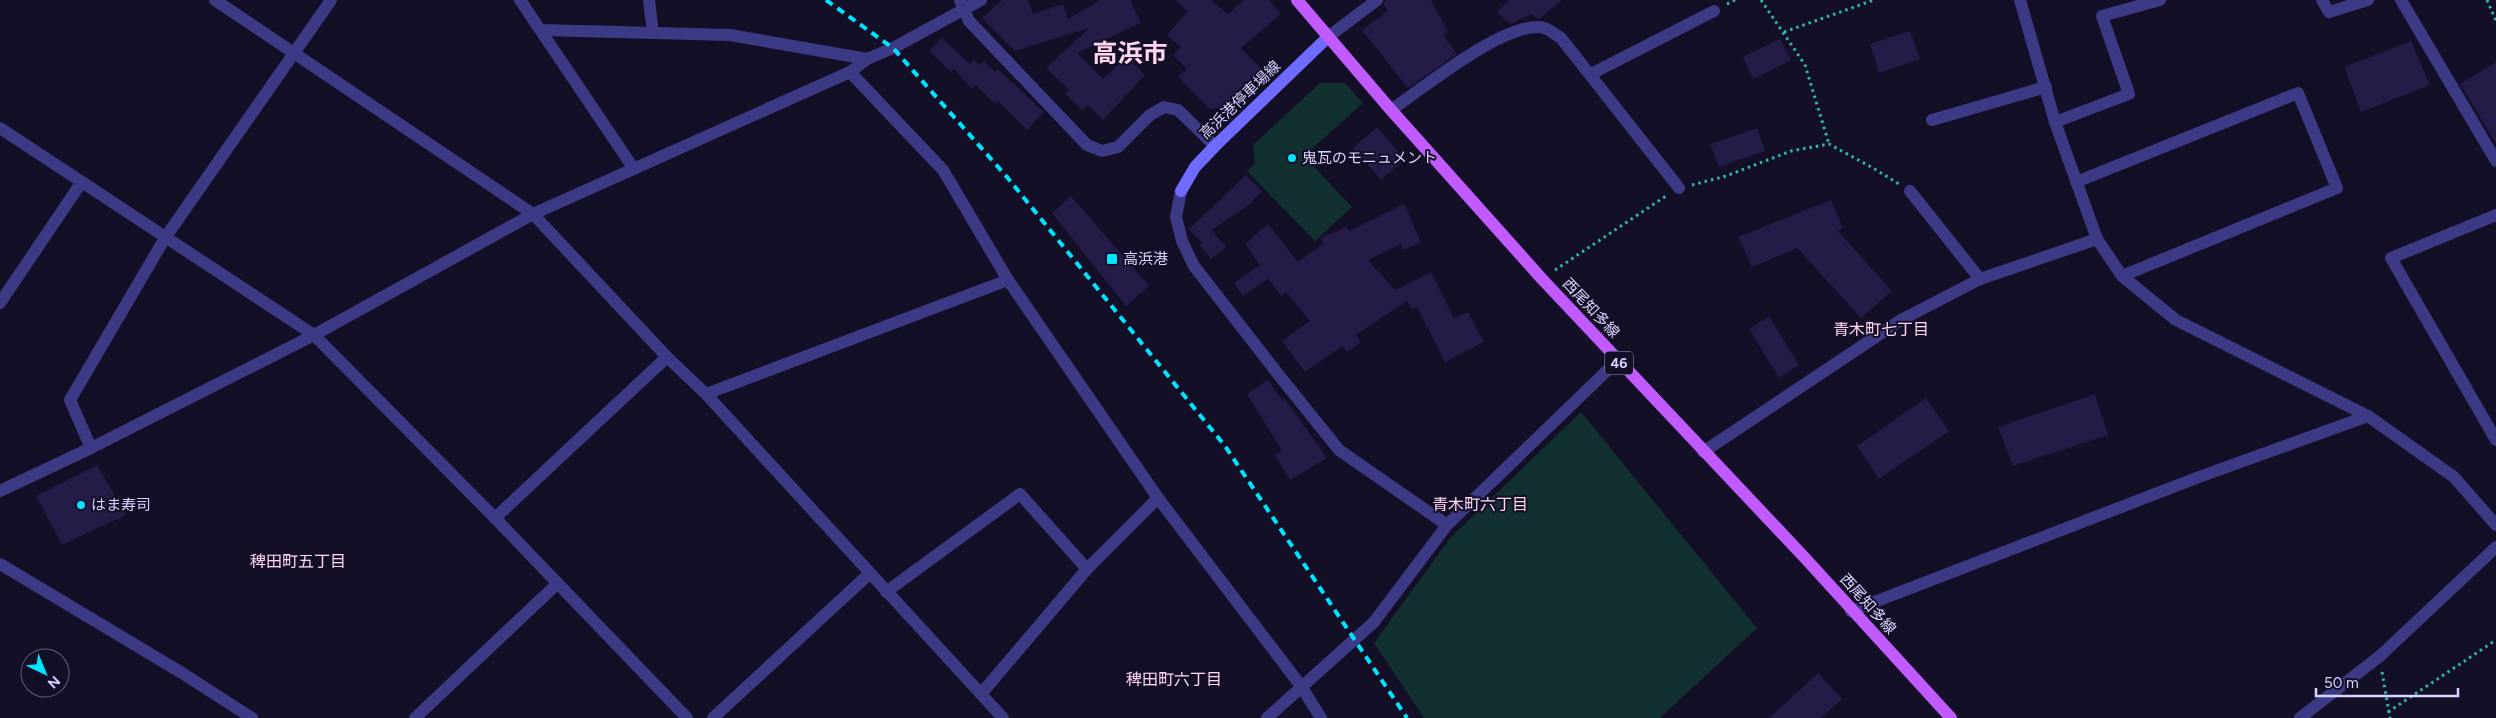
<svg xmlns="http://www.w3.org/2000/svg" width="2496" height="718" font-family="Figtree,'Noto Sans JP',sans-serif">
<rect width="100%" height="100%" fill="#130f26"/>
<g fill="#12302f">
<path d="M1320 83H1345L1363 103 1304 156 1352 207 1315 241 1247 171 1255 164 1253 145Z"/>
<path d="M1581 412 1757 628 1660 718H1424L1374 643 1450 538Z"/>
</g>
<g fill="#241b47">
<path d="M1002 0H1028L1033 14 1063 4 1068 19 1100 0H1130L1141 23 1077 53 1103 79 1127 56 1145 75 1103 120 1088 105 1082 110 1065 94 1069 90 1046 68 1089 28 1015 51 982 18Z"/>
<path d="M1175 0H1211L1228 14 1244 0H1269L1281 14 1241 48 1262 70 1223 107 1210 109 1178 77 1187 69 1173 55 1181 47 1167 35 1188 11Z"/>
<path d="M1385 0H1431L1448 32 1443 35 1457 54 1408 88 1362 30 1388 11 1384 4Z"/>
<path d="M1509 0H1562L1539 19 1531 14 1510 24 1497 12Z"/>
<path d="M1910 31 1920 59 1879 73 1870 44Z"/>
<path d="M942 38 970 64 974 60 979 65 984 61 995 72 998 69 1044 112 1027 130 998 101 995 104 976 85 972 89 954 69 951 72 929 51Z"/>
<path d="M1780 39 1791 60 1753 79 1743 57Z"/>
<path d="M2411 41 2430 85 2361 112 2344 67Z"/>
<path d="M2496 62V144L2460 84Z"/>
<path d="M1377 127 1405 159 1381 180 1353 148Z"/>
<path d="M1757 128 1765 151 1719 167 1710 144Z"/>
<path d="M1246 175 1262 191 1252 201 1253 202 1212 230 1226 247 1211 259 1200 245 1202 243 1189 229Z"/>
<path d="M1071 196 1149 286 1126 306 1052 213Z"/>
<path d="M1831 200 1843 228 1838 231 1892 291 1861 318 1797 248 1752 267 1738 237Z"/>
<path d="M1404 204 1421 242 1403 250 1401 244 1368 260 1395 290 1431 272 1454 318 1468 312 1484 342 1445 362 1417 307 1412 310 1407 301 1356 335 1361 342 1347 352 1342 346 1305 372 1282 341 1310 321 1286 292 1281 296 1268 279 1243 296 1234 283 1260 265 1245 244 1268 224 1298 262 1324 243 1320 238 1346 227 1349 231Z"/>
<path d="M1769 316 1799 365 1779 378 1749 329Z"/>
<path d="M1268 380 1282 400 1284 398 1327 458 1290 480 1275 455 1282 451 1247 394Z"/>
<path d="M2095 394 2108 435 2013 466 1998 427Z"/>
<path d="M1926 398 1949 431 1879 479 1857 446Z"/>
<path d="M97 465 126 515 62 545 36 496Z"/>
<path d="M1818 673 1842 699 1821 718H1769Z"/>
</g>
<g fill="none" stroke-linecap="round" stroke-linejoin="round">
<g stroke="#2fb8b0" stroke-width="3" stroke-dasharray="2.5 4" stroke-linecap="butt">
<path d="M1761 0 1805 65 1829 144"/>
<path d="M2487 0 2496 21"/>
<path d="M1727 4 1735 0"/>
<path d="M1784 32 1874 0"/>
<path d="M1692 185 1726 176 1791 151 1829 144 1873 168 1899 184"/>
<path d="M1555 270 1666 196"/>
<path d="M2382 672 2390 718"/>
<path d="M2388 712 2496 640"/>
</g>
<g stroke="#3d3a85" stroke-width="12">
<path d="M520 0 634 169"/>
<path d="M649 0 653 33"/>
<path d="M2322 0 2329 12 2368 0"/>
<path d="M2401 0 2496 161"/>
<path d="M541 30 730 35 867 59"/>
<path d="M1328 37 1377 0"/>
<path d="M850 72 943 170 1008 280 1158 498 1301 686 1321 718"/>
<path d="M1591 74 1714 11"/>
<path d="M1391 110C1425 87 1501 24 1541 27 1548 28 1556 35 1561 38L1679 188"/>
<path d="M1932 120 2046 87"/>
<path d="M2055 122 2129 94 2102 16 2160 0"/>
<path d="M0 128 314 335 495 518 687 718"/>
<path d="M2076 182 2298 93 2337 188 2122 276"/>
<path d="M1181 191 1176 217 1182 241 1194 266 1278 374 1339 450 1447 525"/>
<path d="M1910 191 1980 279"/>
<path d="M533 214 850 72 867 59 893 48 981 0"/>
<path d="M2496 215 2391 258 2496 440"/>
<path d="M0 303 81 183"/>
<path d="M706 394 1008 280"/>
<path d="M91 448 70 400 165 238 331 0"/>
<path d="M1703 452 1901 320 1980 279 2097 239"/>
<path d="M495 518 667 357"/>
<path d="M886 592 1020 494 1087 569"/>
<path d="M1851 611 2199 477 2368 416"/>
<path d="M981 694 1087 569 1158 498"/>
<path d="M415 718 558 583"/>
<path d="M713 718 869 574"/>
<path d="M2300 718 2380 656 2496 547"/>
</g>
<g stroke="#3d3a85" stroke-width="12">
<path d="M215 0 533 214 667 357 706 394 1003 718"/>
<path d="M960 0 969 21 1087 145 1102 151 1118 147 1150 115 1164 107 1178 110 1215 146"/>
<path d="M2020 0 2055 122 2097 239 2122 276 2176 320 2368 416 2454 477 2496 525"/>
<path d="M0 491 91 448 314 335 533 214"/>
<path d="M0 564 182 673 252 718"/>
<path d="M1267 718 1374 622 1447 525 1617 361"/>
</g>
<path stroke="#6f6bff" stroke-width="12" d="M1181 191 1195 167 1215 146 1328 37"/>
<path stroke="#c25bff" stroke-width="12" d="M1297 0 1391 110 1542 279 1805 558 1951 718"/>
<path stroke="#00e5ff" stroke-width="4" stroke-dasharray="8 6" stroke-linecap="butt" d="M826 0 893 48 1007 177 1225 446 1407 718"/>
</g>
<g fill="#00e5ff" stroke="#130f26" stroke-width="2">
<circle cx="1292" cy="158" r="5"/>
<rect x="1106" y="253" width="12" height="12" rx="2.5"/>
<circle cx="81" cy="505" r="5"/>
</g>
<g text-anchor="middle" dominant-baseline="central" stroke-width="4" stroke-linejoin="round" paint-order="stroke">
<rect fill="#130f26" stroke="#9e99be" stroke-width="1" x="1605" y="351.5" width="28" height="23" rx="4"/>
<g font-size="14" font-weight="bold" fill="#d9d4ff">
<text x="1619" y="363">46</text>
</g>
<g font-size="15" fill="#d9d4ff" stroke="#130f26">
<text transform="translate(1240 100) rotate(-44)">高浜港停車場線</text>
<text transform="translate(1591 308) rotate(47)">西尾知多線</text>
<text transform="translate(1868 604) rotate(48)">西尾知多線</text>
</g>
<g font-size="15" fill="#d9d4ff" stroke="#130f26" text-anchor="start">
<text x="1302" y="158">鬼瓦のモニュメント</text>
<text x="1123" y="259">高浜港</text>
<text x="91" y="505">はま寿司</text>
</g>
<g font-size="16" fill="#ffd6f0" stroke="#130f26">
<text x="1881" y="329">青木町七丁目</text>
<text x="1480" y="504">青木町六丁目</text>
<text x="298" y="561">稗田町五丁目</text>
<text x="1174" y="679">稗田町六丁目</text>
</g>
<g font-size="25" font-weight="bold" fill="#ffd6f0" stroke="#130f26">
<text x="1130" y="53">高浜市</text>
</g>
</g>
<g transform="translate(45 673) rotate(136)"><circle r="24" fill="#130f26" stroke="#625e7d"/>
<path d="M0-4L9 19L0 12L-9 19Z" fill="#00e5ff"/>
<text y="-8" font-size="14" font-weight="bold" text-anchor="middle" fill="#d9d4ff">N</text>
</g>
<path d="M2316 688v8h142v-8" fill="none" stroke="#d9d4ff" stroke-width="2.5"/>
<text x="2324" y="688" font-size="15" fill="#d9d4ff" stroke="#130f26" stroke-width="4" paint-order="stroke">50 m</text>
</svg>
